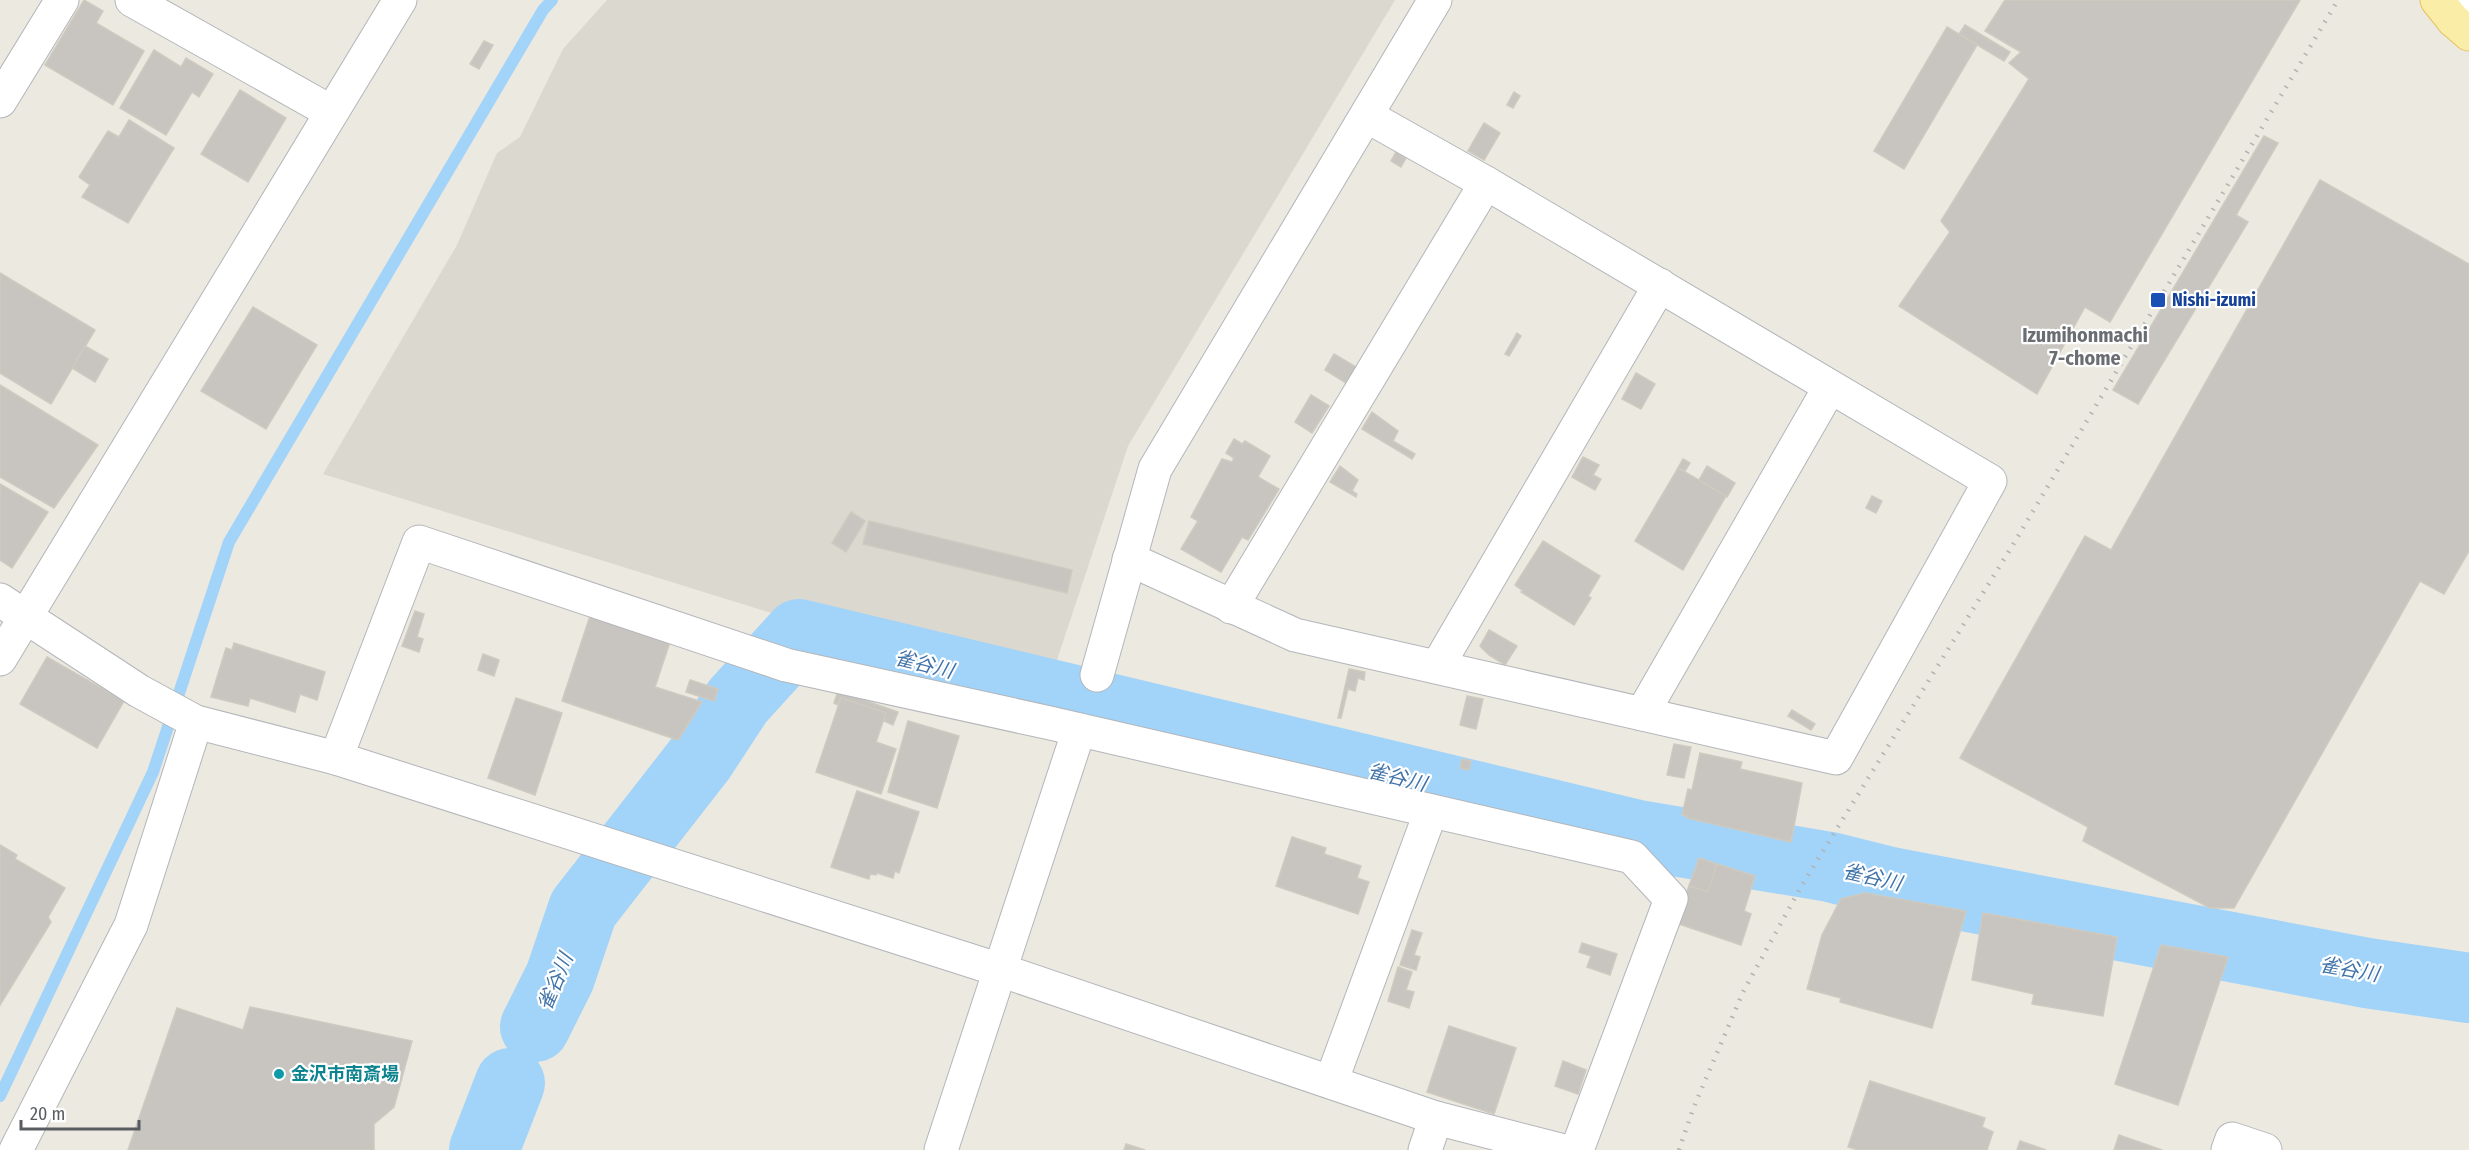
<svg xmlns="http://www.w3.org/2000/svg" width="2469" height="1150" font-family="'Fira Sans Condensed','Noto Sans JP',sans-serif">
<rect width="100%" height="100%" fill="#ebe9e0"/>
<path fill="#dbd8cf" d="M607 0H1395L1128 446 1052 675 768 612 323 474 457 245 497 153 520 137 563 49Z"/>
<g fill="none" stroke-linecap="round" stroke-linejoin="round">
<path stroke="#a2d3f9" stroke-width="12" d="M0 1096 153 772 229 542 543 10 552 0"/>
<g stroke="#a2d3f9" stroke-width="70">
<path d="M535 1027 560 977 583 909 700 759 738 701 799 634 1638 835 1830 867 1890 882 2367 973 2469 988"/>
<path d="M484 1150 510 1083"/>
</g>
</g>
<g fill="#c8c5c0" stroke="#cfcabf" stroke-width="1.5">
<path d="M84 0 103 11 96 23 144 51 113 105 45 65Z"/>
<path d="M2005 0H2300L2110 322 2085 307 2037 394 1899 306 1950 232 1941 221 2029 79 2009 63 2021 52 1985 31Z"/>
<path d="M1965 25 2010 52 2004 61 1959 34Z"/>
<path d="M1947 27 1977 45 1904 169 1874 151Z"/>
<path d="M484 41 493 45 479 69 470 64Z"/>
<path d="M154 50 181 67 186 58 213 74 199 97 192 92 166 135 120 108Z"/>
<path d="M240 90 286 118 248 182 201 154Z"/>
<path d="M1514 92 1520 96 1513 108 1507 105Z"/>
<path d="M129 120 174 148 128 223 82 197 90 185 79 177 108 131 119 137Z"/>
<path d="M1484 123 1500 133 1484 160 1468 151Z"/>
<path d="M2264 136 2278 143 2236 215 2248 222 2138 404 2113 390Z"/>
<path d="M1396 152 1406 158 1401 167 1391 161Z"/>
<path d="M2320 180 2469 264V551L2444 594 2420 581 2234 908H2210L2083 841 2088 827 1960 758 2085 536 2111 550Z"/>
<path d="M0 273 95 330 51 404 0 373Z"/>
<path d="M253 307 317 345 266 429 201 391Z"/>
<path d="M1517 333 1521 336 1509 356 1505 354Z"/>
<path d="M85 346 108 359 95 382 72 368Z"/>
<path d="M1334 354 1356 367 1346 383 1325 370Z"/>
<path d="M1636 373 1655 384 1641 409 1622 399Z"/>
<path d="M0 385 98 445 54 508 0 477Z"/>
<path d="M1311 395 1329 406 1312 433 1295 422Z"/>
<path d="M1372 412 1398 431 1393 441 1415 454 1412 459 1362 429Z"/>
<path d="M1234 439 1242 444 1245 441 1270 456 1258 477 1279 489 1248 540 1242 537 1221 572 1181 549 1198 521 1191 517 1222 459 1232 462 1234 458 1226 453Z"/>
<path d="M1583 457 1599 465 1593 475 1601 479 1595 490 1572 477Z"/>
<path d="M1683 459 1690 463 1685 471 1678 468Z"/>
<path d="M1340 466 1358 480 1352 491 1357 494 1356 497 1330 482Z"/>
<path d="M1707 466 1735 483 1727 497 1699 480Z"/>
<path d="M1678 468 1726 496 1683 570 1635 541Z"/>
<path d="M0 484 48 512 12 568 0 560Z"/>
<path d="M1872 496 1882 501 1876 513 1866 508Z"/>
<path d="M851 512 865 521 846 552 832 543Z"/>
<path d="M869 521 1072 570 1067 593 863 544Z"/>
<path d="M1543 541 1600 576 1588 596 1591 598 1574 625 1521 592 1523 591 1515 585Z"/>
<path d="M415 611 424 614 417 637 423 639 419 652 402 646Z"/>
<path d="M591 613 671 639 655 687 702 702 678 740 562 701Z"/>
<path d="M1489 630 1517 646 1505 665 1489 655 1480 646Z"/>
<path d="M234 643 325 672 317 700 300 694 295 712 250 698 248 706 211 697 226 648 232 650Z"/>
<path d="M483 654 499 660 494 676 478 670Z"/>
<path d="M47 657 124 701 97 748 20 704Z"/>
<path d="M1349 669 1365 672 1364 680 1358 678 1355 691 1348 689 1341 718H1338Z"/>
<path d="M690 680 718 689 714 701 686 692Z"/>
<path d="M838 691 898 712 893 725 884 721 886 713 840 698 838 705 834 703Z"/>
<path d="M1467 696 1483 699 1476 729 1460 725Z"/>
<path d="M516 698 562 713 535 795 488 778Z"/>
<path d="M841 698 886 713 876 742 896 749 881 794 816 772Z"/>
<path d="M1792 710 1815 724 1811 730 1788 716Z"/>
<path d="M908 721 959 736 937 808 888 792Z"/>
<path d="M1674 744 1691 747 1684 778 1667 775Z"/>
<path d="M1700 753 1742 762 1740 769 1802 783 1791 842 1687 818V816L1682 815 1688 789 1692 790Z"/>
<path d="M1462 759 1471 761 1469 770 1460 768Z"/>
<path d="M857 791 919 812 899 873 895 871 893 878 877 873 876 875 870 874 869 879 831 867Z"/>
<path d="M1292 837 1326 848 1324 854 1361 866 1357 878 1369 882 1358 914 1276 886Z"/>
<path d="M0 845 17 855 15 859 65 888 48 917 51 922 0 1005Z"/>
<path d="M1699 858 1717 864 1708 892 1689 886Z"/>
<path d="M1717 864 1755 876 1744 911 1751 914 1741 945 1676 923 1689 886 1708 892Z"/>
<path d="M1865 893 1966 911 1932 1028 1840 1002 1841 998 1807 989 1822 935 1841 899Z"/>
<path d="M1983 913 2117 937 2103 1016 2032 1004 2034 994 1972 980Z"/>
<path d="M1412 930 1422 933 1414 955 1420 957 1416 970 1400 965Z"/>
<path d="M1582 943 1617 954 1610 975 1587 967 1591 956 1579 952Z"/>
<path d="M2161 945 2228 957 2178 1105 2115 1084Z"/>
<path d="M1398 967 1412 972 1406 990 1414 992 1409 1008 1388 1001Z"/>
<path d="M250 1007 412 1041 394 1107 374 1124V1150H128L177 1008 243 1030Z"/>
<path d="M1449 1026 1516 1048 1494 1114 1427 1092Z"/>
<path d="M1563 1061 1586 1070 1578 1094 1555 1086Z"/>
<path d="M1870 1081 1985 1118 1982 1127 1993 1132 1987 1150H1858L1848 1147Z"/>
<path d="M2119 1135 2162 1150H2114Z"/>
<path d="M2020 1141 2046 1150H2017Z"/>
<path d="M1126 1144 1145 1150H1124Z"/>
</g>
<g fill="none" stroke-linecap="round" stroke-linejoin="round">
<g stroke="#b3b6ba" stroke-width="35">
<g id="minor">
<path d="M132 0 331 112"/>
<path d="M2453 20 2469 5"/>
<path d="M0 101 62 0"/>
<path d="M1129 559 1295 635 1836 758 1990 481 1486 183 1367 116"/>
<path d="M0 600 139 691 196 722 336 758 1000 970 941 1150"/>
<path d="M1231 607 1486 183"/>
<path d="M0 659 400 0"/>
<path d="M1437 667 1660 285"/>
<path d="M1097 675 1155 469 1435 0"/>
<path d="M1642 714 1830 387"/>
<path d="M1079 730 1000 970 1436 1118 1560 1150"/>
<path d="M336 758 419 542 786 665 1050 723 1632 857 1671 899 1577 1150"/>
<path d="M1331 1082 1431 811"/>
<path d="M16 1150 131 925 196 722"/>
<path d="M1425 1150 1436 1118"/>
<path d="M2228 1150 2232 1139 2265 1150"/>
</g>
</g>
<g stroke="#e8c15d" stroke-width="35">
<path id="major" d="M2437 0 2453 20 2469 34"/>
</g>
<use href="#minor" stroke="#fff" stroke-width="33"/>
<use href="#major" stroke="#faeda7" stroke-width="33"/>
<path stroke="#b1b2b2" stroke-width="4.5" stroke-dasharray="1.5 8" stroke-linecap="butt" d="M1679 1150 1693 1109 1743 992 1802 885 2014 543 2338 0"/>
</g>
<rect fill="#1a4fb4" stroke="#fff" stroke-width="2" x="2150" y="292" width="16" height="16" rx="3"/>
<circle fill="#0f9aa8" stroke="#fff" stroke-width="2" cx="279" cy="1074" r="6"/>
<g text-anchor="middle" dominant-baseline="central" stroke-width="4.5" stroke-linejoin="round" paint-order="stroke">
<g font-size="18" font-weight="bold" fill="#164399" stroke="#fff" text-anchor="start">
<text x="2172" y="300">Nishi-izumi</text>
</g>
<g font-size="18" font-weight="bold" fill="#0d838f" stroke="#fff" text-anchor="start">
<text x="291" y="1074">金沢市南斎場</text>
</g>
<g font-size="20" font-weight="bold" fill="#6a6e72" stroke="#fff">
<text x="2085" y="335">Izumihonmachi<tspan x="2085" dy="23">7-chome</tspan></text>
</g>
<g font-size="20" font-style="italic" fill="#4274a9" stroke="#fff">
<text transform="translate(924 664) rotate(14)">雀谷川</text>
<text transform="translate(1397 777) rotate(14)">雀谷川</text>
<text transform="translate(1872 877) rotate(13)">雀谷川</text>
<text transform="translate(2349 969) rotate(10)">雀谷川</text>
<text transform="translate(555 982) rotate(-67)">雀谷川</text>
</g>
</g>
<path d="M21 1120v9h118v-9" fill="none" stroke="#595c60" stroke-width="3"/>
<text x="30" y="1120" font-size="18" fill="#595c60" stroke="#ffffff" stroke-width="4.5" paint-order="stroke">20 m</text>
</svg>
